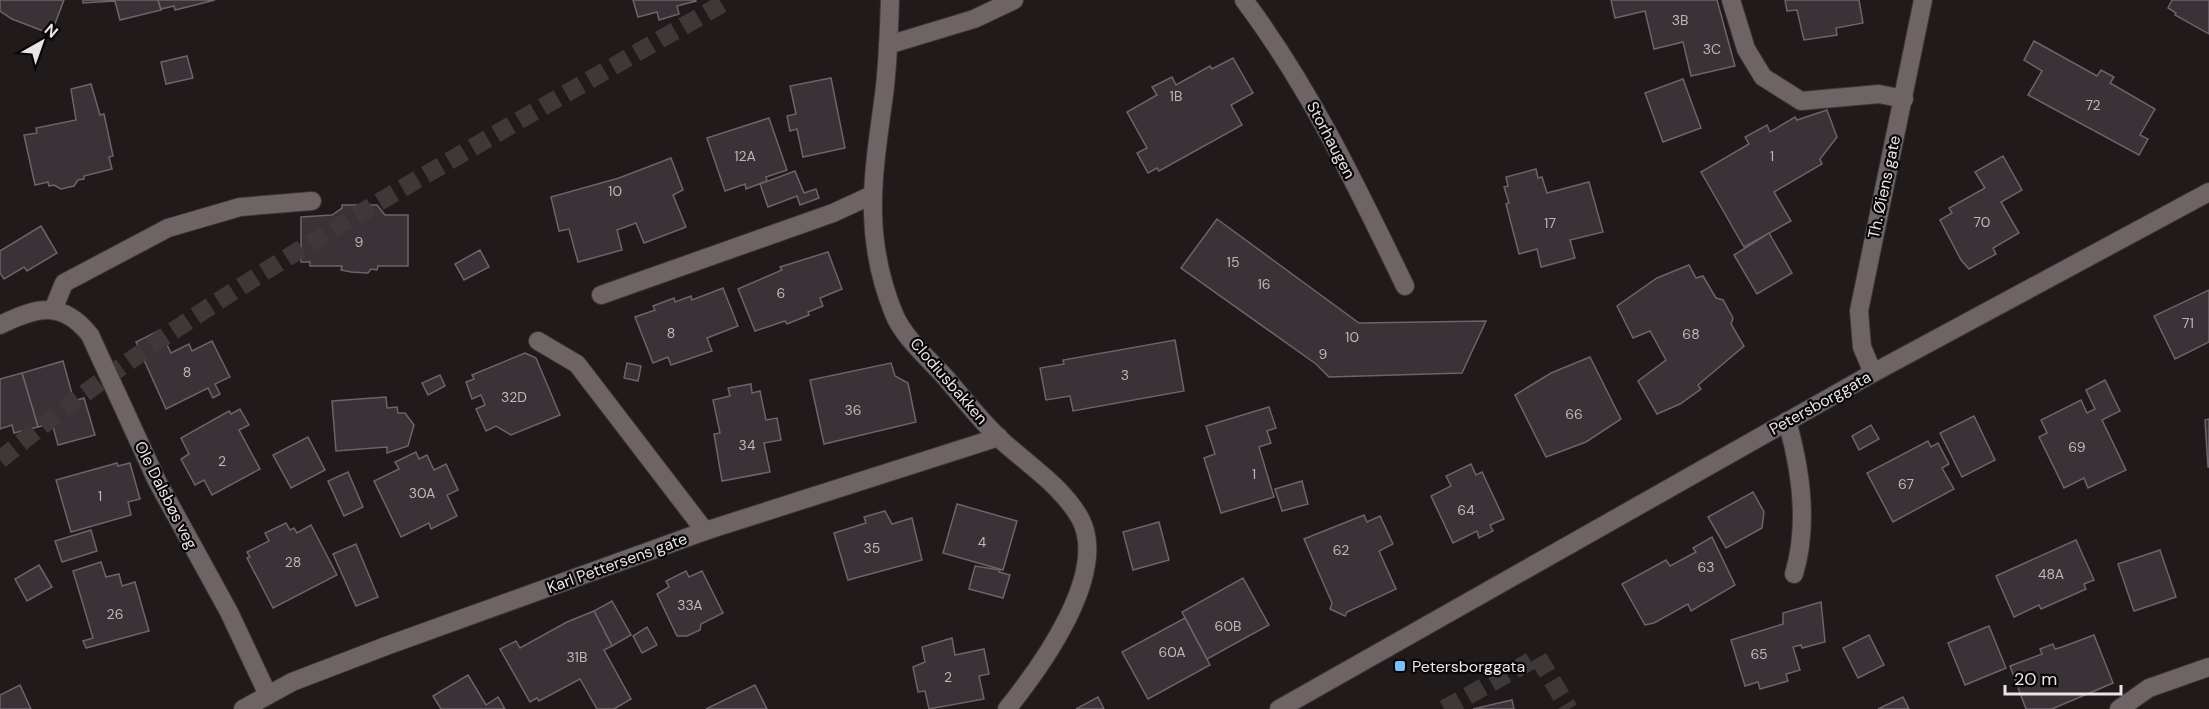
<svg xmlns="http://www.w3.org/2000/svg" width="2209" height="709" font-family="'DM Sans',sans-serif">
<rect width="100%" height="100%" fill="#211a1b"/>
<g fill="#393236" stroke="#6b6469" stroke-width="1.5">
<path d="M0 0H64L51 34 12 19 0 11Z"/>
<path d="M83 0H158L161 10 120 20 115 1 83 3Z"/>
<path d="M158 0H215L175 10 174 6 161 9Z"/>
<path d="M633 0H695L696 1 677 6 679 14 659 20 657 12 638 17Z"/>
<path d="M1611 0H1717L1735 66 1691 76 1683 42 1654 49 1645 11 1615 18Z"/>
<path d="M1785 0H1859L1863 23 1836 28 1837 35 1804 40 1797 10 1787 11Z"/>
<path d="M2172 0H2209V34L2175 15 2176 13 2168 8Z"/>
<path d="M2034 41 2097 76 2101 70 2114 77 2110 83 2155 109 2140 135 2148 139 2139 155 2028 95 2042 71 2024 60Z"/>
<path d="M187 56 193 78 166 84 161 62Z"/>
<path d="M1233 58 1253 93 1231 105 1242 125 1159 171 1157 168 1148 173 1137 153 1147 148 1127 112 1157 95 1152 87 1172 77 1176 85 1210 66 1212 69Z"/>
<path d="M831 78 845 148 803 157 797 129 790 131 787 116 796 114 790 86Z"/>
<path d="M1683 79 1701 128 1663 142 1645 93Z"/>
<path d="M91 84 100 115 104 114 113 156 109 157 112 169 84 176V179L78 180 74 186 61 189 54 185 49 186 48 182 35 185 24 135 37 133 36 128 76 120 71 89Z"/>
<path d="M1827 110 1837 137 1820 159 1822 164 1774 192 1791 221 1744 247 1701 172 1749 144 1745 137 1767 125 1770 132 1795 117 1797 120Z"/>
<path d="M769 118 787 170 766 177 767 181 746 189 745 184 725 191 707 138Z"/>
<path d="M2003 156 2022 190 2001 202 2019 233 1993 248 1996 254 1969 269 1961 260 1940 220 1952 213 1949 208 1985 188 1975 172Z"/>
<path d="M671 158 683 190 673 195 686 227 644 243 636 223 617 230 622 250 578 262 569 229 559 231 551 197 619 178Z"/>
<path d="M1536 169 1538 178 1542 177 1547 193 1589 182 1603 232 1570 240 1575 258 1541 267 1537 249 1519 254 1506 204 1509 203 1504 187 1508 186 1506 177Z"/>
<path d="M795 171 804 193 816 189 819 198 800 205 797 196 768 207 760 184Z"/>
<path d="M342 205H377L385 215H408V266H378L377 270 371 269 368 273 351 272 341 270 342 266H310V262H301V217L332 215 342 208Z"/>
<path d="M1217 219 1359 323 1486 321 1462 373 1329 377 1316 364 1181 268Z"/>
<path d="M41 226 57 253 27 271 24 267 4 279 0 273V251Z"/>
<path d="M1769 233 1792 273 1757 294 1734 255Z"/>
<path d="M480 250 489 267 464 280 455 264Z"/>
<path d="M828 252 842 289 820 298 823 306 808 312 809 315 787 324 785 321 755 331 738 289 782 270 780 267Z"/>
<path d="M1689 265 1696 278 1703 276 1716 298 1723 300 1733 318 1731 324 1744 346 1698 385 1701 389 1680 404 1657 414 1638 381 1666 360 1650 331 1633 338 1617 306 1657 278Z"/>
<path d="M723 288 738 326 707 338 712 351 671 365 668 357 653 363 635 317 655 310 653 306 674 298 675 302 691 296 692 300Z"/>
<path d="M2209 290V342L2175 359 2154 316Z"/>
<path d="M160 330 171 353 189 344 192 351 212 341 230 377 215 384 220 394 213 398 208 388 166 409 136 342Z"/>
<path d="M1175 340 1184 391 1073 411 1070 396 1046 400 1040 368 1064 364 1063 360Z"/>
<path d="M525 353 536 358 560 415 511 435 496 426 486 431 476 409 485 405 481 395 472 399 466 382 474 379 472 375Z"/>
<path d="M1590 357 1621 419 1586 442 1546 457 1515 395 1551 373Z"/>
<path d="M63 361 74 401 84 398 95 435 58 445 52 423 38 427 22 373Z"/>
<path d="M627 363 641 366 638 381 624 378Z"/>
<path d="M891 363 895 376 908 383 916 422 824 444 810 380Z"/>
<path d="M22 373 38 427 14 433 12 425 0 429V379Z"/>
<path d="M440 375 445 386 428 395 422 383Z"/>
<path d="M2105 380 2120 411 2102 420 2126 470 2088 488 2084 478 2064 488 2039 437 2047 433 2041 420 2081 400 2087 413 2095 409 2086 390Z"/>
<path d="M751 384 752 393 760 391 766 420 777 418 781 440 764 443 770 472 722 481 714 434 720 433 713 400 730 396 728 388Z"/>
<path d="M386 397 387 408 397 407 398 413H405L414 425 408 446 387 453V447L336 451 332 401Z"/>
<path d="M1269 407 1276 428 1267 431 1271 443 1259 447 1274 497 1221 513 1204 458 1215 454 1206 426Z"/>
<path d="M240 409 249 425 239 430 260 469 212 495 204 480 195 485 181 459 189 454 181 438 229 411 231 414Z"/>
<path d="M1974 416 1995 460 1962 477 1940 433Z"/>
<path d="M2209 419V467H2208L2205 420Z"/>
<path d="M1871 425 1879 439 1859 450 1852 436Z"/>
<path d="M308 437 325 470 291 488 273 455Z"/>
<path d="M1928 441 1931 447 1938 443 1949 464 1942 468 1954 489 1893 522 1867 473Z"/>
<path d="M416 452 419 459 427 455 434 470 446 464 458 490 447 495 457 516 431 529 429 523 401 537 374 481 399 469 395 462Z"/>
<path d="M117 463 118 466 130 463 140 499 128 502 131 515 71 532 56 480Z"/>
<path d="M1471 464 1476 475 1482 472 1504 519 1490 525 1493 531 1479 538 1477 531 1453 543 1431 496 1451 486 1446 476Z"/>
<path d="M348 472 363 507 344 516 328 481Z"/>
<path d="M1302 481 1308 504 1282 511 1275 489Z"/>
<path d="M1753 492 1764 512 1762 528 1726 548 1708 517Z"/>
<path d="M957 504 1017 521 1003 570 943 553Z"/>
<path d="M885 511 892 524 912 518 922 560 848 580 834 533 866 523 864 517Z"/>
<path d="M1364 515 1367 522 1380 516 1393 544 1379 551 1396 589 1347 612 1345 616 1330 609 1332 603 1304 539Z"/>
<path d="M1159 522 1169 560 1133 570 1123 532Z"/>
<path d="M286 523 290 530 294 528 297 533 311 525 337 575 273 608 247 558 250 557 247 552 269 541 265 533Z"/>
<path d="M91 530 97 551 62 562 55 541Z"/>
<path d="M1712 537 1735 585 1691 611 1688 604 1654 623 1645 625 1622 584 1666 560 1670 566 1696 552 1693 548Z"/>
<path d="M2076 540 2094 580 2084 584 2086 589 2041 609 2039 605 2014 617 1996 576Z"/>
<path d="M356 544 378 597 356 606 333 554Z"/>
<path d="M2160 550 2176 597 2134 611 2118 564Z"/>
<path d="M101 562 106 577 119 574 122 586 135 582 149 631 86 648 83 641 93 638 73 571Z"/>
<path d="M39 565 52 587 27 601 15 579Z"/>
<path d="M975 566 1000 570 999 572 1010 575 1003 598 969 589Z"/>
<path d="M686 571 689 577 702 571 723 613 701 624 700 630 687 636H677L657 594 669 587 666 581Z"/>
<path d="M1243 578 1269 625 1207 659 1182 612Z"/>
<path d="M612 601 631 635 612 646 594 611Z"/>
<path d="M1821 602 1825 642 1802 648 1801 645 1793 647 1800 670 1786 674 1788 681 1760 689 1758 682 1745 686 1731 640 1783 624V613Z"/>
<path d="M594 611 612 646 604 650 631 699 614 709H597L580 679 539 701 537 698 530 702 500 649 516 641 520 648 567 622Z"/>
<path d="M1185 618 1210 665 1148 699 1122 652Z"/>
<path d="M1989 626 2006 668 1965 685 1948 643Z"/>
<path d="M647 627 657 645 642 653 633 636Z"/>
<path d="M1869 635 1884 665 1858 678 1843 648Z"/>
<path d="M2094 635 2113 683 2052 709H2026L2010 666 2042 654 2040 649 2053 644 2055 649 2062 647Z"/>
<path d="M952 638 955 655 984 649 989 674 979 676 984 699 929 709 925 691 918 692 913 667 925 662 922 647Z"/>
<path d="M468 675 486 705 498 697 505 709H441L433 696Z"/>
<path d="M20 685 31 709H0V695Z"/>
<path d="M755 685 767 709H706Z"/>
<path d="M1098 697 1104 709H1076Z"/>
<path d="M1903 697 1909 709H1878Z"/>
<path d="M1512 700 1514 709H1473Z"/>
</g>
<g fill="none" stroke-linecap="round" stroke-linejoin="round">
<path stroke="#3f3839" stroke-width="18" stroke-dasharray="18 9" stroke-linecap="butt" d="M1444 709 1538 657 1569 709"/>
<path stroke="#3f3839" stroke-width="18" stroke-dasharray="18 9" stroke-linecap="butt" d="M0 460C117 362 248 280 379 202 495 134 612 67 729 0"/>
<g stroke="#3b3637" stroke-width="20">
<g id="minor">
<path d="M890 0C889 32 888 64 884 95 873 176 862 235 894 314 904 338 929 359 945 377 963 398 980 420 1000 439 1027 464 1061 485 1080 518 1110 573 1040 668 1007 709"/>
<path d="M1244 0C1310 88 1357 187 1405 286"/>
<path d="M1731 0 1746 49 1763 77 1801 101 1879 94 1904 99"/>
<path d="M888 45 974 19 1014 0"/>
<path d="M601 295 833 213 872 195"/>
<path d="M53 310 64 283 168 228 240 207 312 201"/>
<path d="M0 325C37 307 62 300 90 335L157 481 229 612 268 695"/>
<path d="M538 341 577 364 705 531"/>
<path d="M1873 373 1862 347 1859 311 1923 0"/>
<path d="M1787 421C1801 470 1809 524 1794 574"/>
<path d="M243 709 292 682 386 646 705 531 999 437"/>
<path d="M1279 709 1873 373 2209 192"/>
<path d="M2119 709 2149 688 2209 667"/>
</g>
</g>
<use href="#minor" stroke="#6e6466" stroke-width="18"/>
</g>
<rect fill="#7cbef9" stroke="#080606" stroke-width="2" x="1394" y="660" width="12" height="12" rx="3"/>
<g text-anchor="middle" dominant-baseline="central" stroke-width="4.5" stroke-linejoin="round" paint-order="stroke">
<g font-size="14" fill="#bdb8b9">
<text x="1680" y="20">3B</text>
<text x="1712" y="49">3C</text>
<text x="1176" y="96">1B</text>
<text x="2093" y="105">72</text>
<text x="745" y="156">12A</text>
<text x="1772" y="156">1</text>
<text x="615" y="191">10</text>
<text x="1982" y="222">70</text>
<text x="1550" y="223">17</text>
<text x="359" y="242">9</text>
<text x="1233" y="262">15</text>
<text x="1264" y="284">16</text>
<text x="781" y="293">6</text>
<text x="2188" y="323">71</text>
<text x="671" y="333">8</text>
<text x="1691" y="334">68</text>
<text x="1352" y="337">10</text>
<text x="1323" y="354">9</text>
<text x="187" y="372">8</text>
<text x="1125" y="375">3</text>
<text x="514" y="397">32D</text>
<text x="853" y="410">36</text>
<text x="1574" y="414">66</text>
<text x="747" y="445">34</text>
<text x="2077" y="447">69</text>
<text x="222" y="461">2</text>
<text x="1254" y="474">1</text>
<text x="1906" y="484">67</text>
<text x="422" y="493">30A</text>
<text x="100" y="496">1</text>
<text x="1466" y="510">64</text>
<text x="982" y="542">4</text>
<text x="872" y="548">35</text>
<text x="1341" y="550">62</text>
<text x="293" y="562">28</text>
<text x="1706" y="567">63</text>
<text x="2051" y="574">48A</text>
<text x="690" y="605">33A</text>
<text x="115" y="614">26</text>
<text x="1228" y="626">60B</text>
<text x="1172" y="652">60A</text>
<text x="1759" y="654">65</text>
<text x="577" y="657">31B</text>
<text x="948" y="677">2</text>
</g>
<g font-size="16" fill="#e9e4e5" stroke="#080606">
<text transform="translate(1331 140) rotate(62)">Storhaugen</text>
<text transform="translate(1884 187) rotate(-78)">Th. Øiens gate</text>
<text transform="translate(949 381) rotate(49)">Clodiusbakken</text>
<text transform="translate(1820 403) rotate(-29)">Petersborggata</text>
<text transform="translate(166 495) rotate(63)">Ole Dalsbøs veg</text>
<text transform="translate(617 563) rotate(-20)">Karl Pettersens gate</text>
</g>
<g font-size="16" fill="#e9e4e5" stroke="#080606" text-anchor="start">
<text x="1412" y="666">Petersborggata</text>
</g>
</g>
<g transform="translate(42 42) rotate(40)" stroke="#080606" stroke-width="4.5" paint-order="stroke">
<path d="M0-4.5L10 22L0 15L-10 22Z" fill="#e9e4e5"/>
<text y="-9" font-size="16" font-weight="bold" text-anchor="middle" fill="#e9e4e5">N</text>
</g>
<path d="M2005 685v9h116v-9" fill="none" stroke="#e9e4e5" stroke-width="3"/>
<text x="2014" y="685" font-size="18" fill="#e9e4e5" stroke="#080606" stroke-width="4.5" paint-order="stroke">20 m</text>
</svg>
